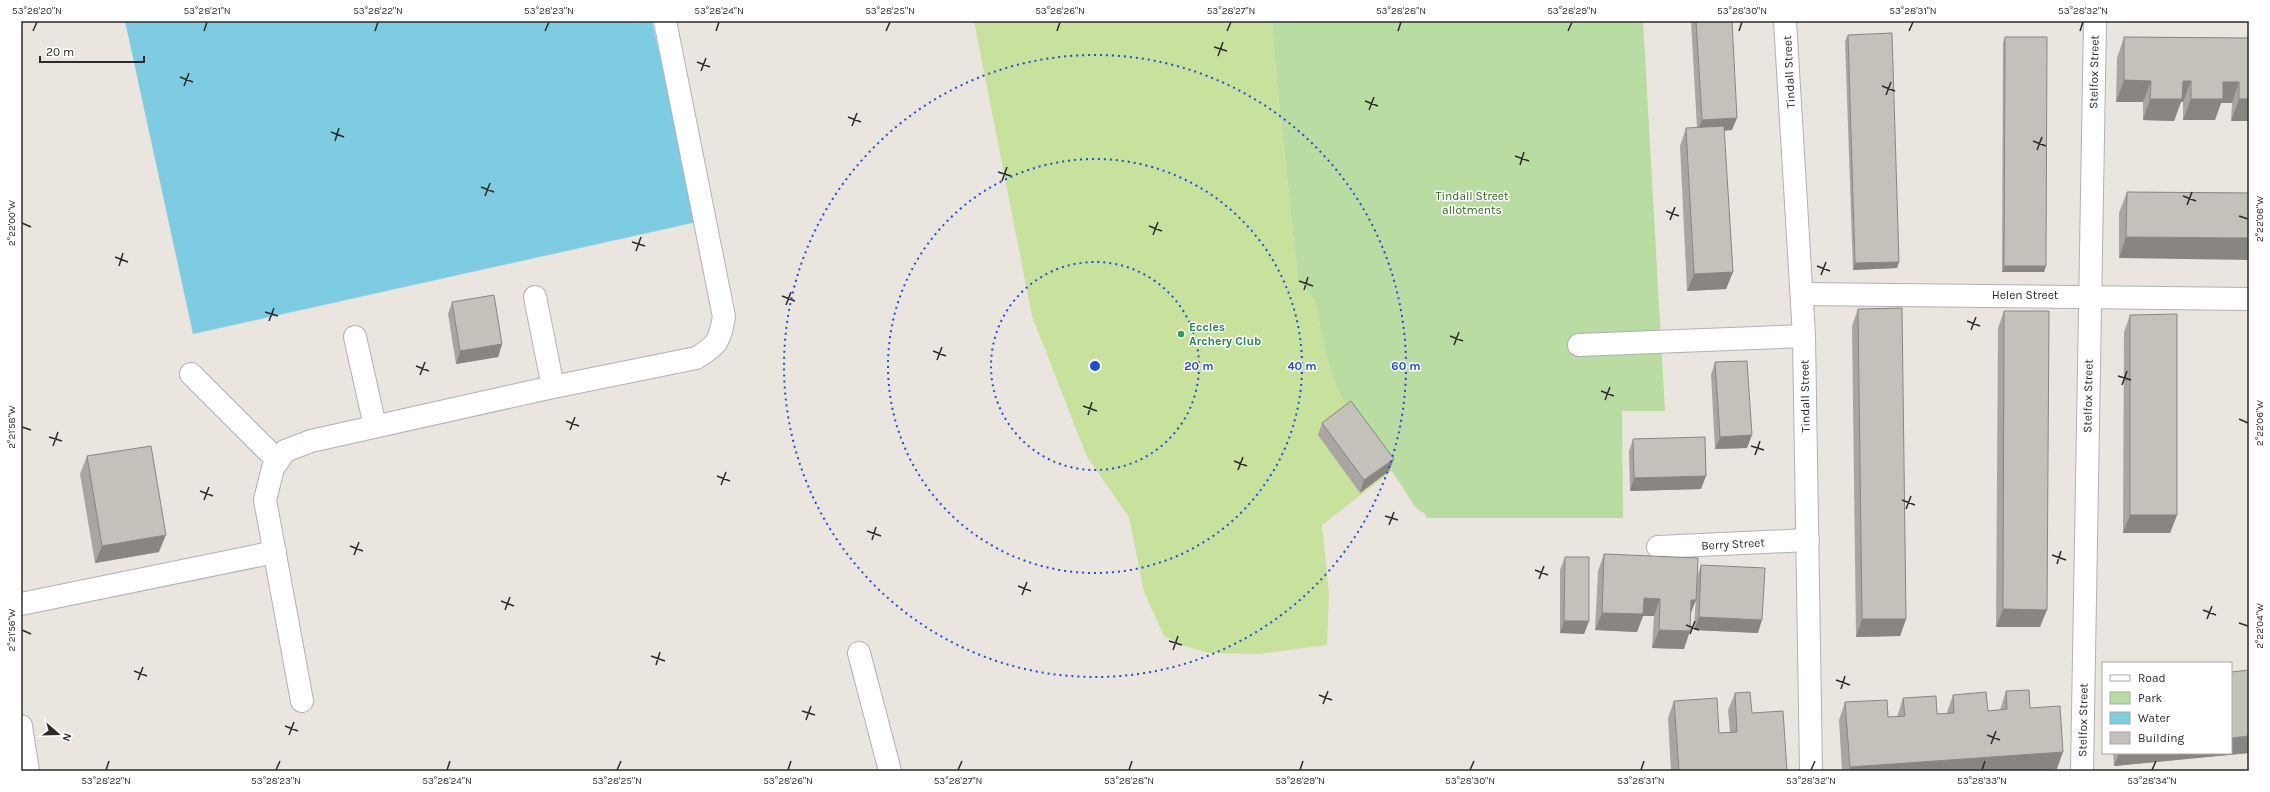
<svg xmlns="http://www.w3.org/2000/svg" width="2270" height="792" font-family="Karla,sans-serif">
<rect width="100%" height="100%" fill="#ebe5df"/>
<path fill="#b8dca1" d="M1272 21H1643L1665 411H1622L1623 518H1427L1424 512 1422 513 1414 505 1392 471 1346 407 1335 384 1325 351 1315 301 1298 279 1277 82Z"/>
<path fill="#c8e29e" d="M974 21H1272L1277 82 1298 279 1315 301 1325 351 1335 384 1346 407 1392 471 1322 525 1329 594 1327 645 1258 654 1209 653 1185 646 1164 636 1144 592 1129 517 1087 457 1032 316Z"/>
<path fill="#7dcce2" d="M125 21H652L697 222 193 334Z"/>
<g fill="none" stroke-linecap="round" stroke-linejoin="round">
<g stroke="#afb1ba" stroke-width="24">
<g id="minor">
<path d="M1785 21 1804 336 1811 771"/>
<path d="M1802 294 2249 299"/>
<path d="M535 297 553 387"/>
<path d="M355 337 375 426"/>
<path d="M1579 345 1804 336"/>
<path d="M191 374 278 461"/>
<path d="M1658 547 1808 540"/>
<path d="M21 604 275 552"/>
<path d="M859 653 890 771"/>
<path d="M302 701 265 500 273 468 285 451 311 441 553 387 696 358C718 345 719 342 724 317L665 21"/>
<path d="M21 726 28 771"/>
<path d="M2082 771 2095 21"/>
</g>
</g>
<use href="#minor" stroke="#fff" stroke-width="22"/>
</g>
<g fill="#a9a5a0">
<path d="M1691 21H1732V130L1724 131 1733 272 1726 289 1687 291 1680 146 1686 128H1697Z"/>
<path d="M1848 35 1899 262 1897 268 1853 270 1845 41Z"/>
<path d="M2005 37 2046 266 2044 272H2002L2003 43Z"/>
<path d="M2124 37 2249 38V121H2231L2232 103H2221L2215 120H2183V102H2181L2174 121 2143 120V102H2116L2117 58Z"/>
<path d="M2127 192 2249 193 2119 258V213Z"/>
<path d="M452 302 502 344 498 357 456 364 448 314Z"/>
<path d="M1858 309 1906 619 1900 636 1856 637 1852 326Z"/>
<path d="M2004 311 2040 627H1996L1998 328Z"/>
<path d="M2130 315 2177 515 2170 533H2123L2124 332Z"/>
<path d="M1715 362 1747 448 1715 449 1711 375Z"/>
<path d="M1322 423 1394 459 1389 471 1360 493 1318 435Z"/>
<path d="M1633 439 1701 489 1630 491 1629 451Z"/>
<path d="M87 456 159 552 95 563 80 474Z"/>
<path d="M1604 554 1691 614 1684 649 1652 648 1654 616H1643L1637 632 1595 630 1598 571Z"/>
<path d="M1565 557 1589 621 1584 634 1560 633V570Z"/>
<path d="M1701 565 1758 633 1694 630 1697 577Z"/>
<path d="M2006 691 2030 708 2057 769 2031 771H1842L1839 720 1845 702 1888 717H1897L1903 698 1937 714 1947 713V712L1953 695 1988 711 2000 710Z"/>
<path d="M1735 693 1752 713 1787 771H1671L1668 718 1674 701 1719 733 1730 732 1728 710Z"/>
<path d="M2113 753H2249L2114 766Z"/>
</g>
<g fill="#898682">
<path d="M2124 80 2151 81 2143 102H2116Z"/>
<path d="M2183 81H2191L2183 102H2181L2174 121 2143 120 2150 99Z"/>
<path d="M2223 82H2239L2232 103H2221L2215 120H2183L2191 99Z"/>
<path d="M2239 99H2249V121H2231Z"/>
<path d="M1737 118 1732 130 1697 132 1702 120Z"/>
<path d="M2126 237 2249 238V260L2119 258Z"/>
<path d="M1899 262 1897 268 1853 270 1855 263Z"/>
<path d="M2004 266H2046L2044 272H2002Z"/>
<path d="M1733 272 1726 289 1687 291 1694 274Z"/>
<path d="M502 344 498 357 456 364 460 351Z"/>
<path d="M1752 435 1747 448 1715 449 1720 437Z"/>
<path d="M1394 459 1389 471 1360 493 1364 480Z"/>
<path d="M1706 476 1701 489 1630 491 1634 478Z"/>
<path d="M2130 515H2177L2170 533H2123Z"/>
<path d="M166 535 159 552 95 563 102 546Z"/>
<path d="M1644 598 1660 599 1654 616H1643L1637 632 1595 630 1602 613Z"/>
<path d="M1691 600H1696L1689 618Z"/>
<path d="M2003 609 2047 610 2040 627H1996Z"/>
<path d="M1699 617 1762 620 1758 633 1694 630Z"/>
<path d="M1862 619H1906L1900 636 1856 637Z"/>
<path d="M1564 621H1589L1584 634 1560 633Z"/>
<path d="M1659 630 1690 631 1684 649 1652 648Z"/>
<path d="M2249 736V753L2114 766 2119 753H2231V738Z"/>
<path d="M2063 752 2057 769 2031 771H1848L1850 767Z"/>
</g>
<g fill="#c4c0ba" stroke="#898682">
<path d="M1696 21H1732L1737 118 1702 120Z"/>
<path d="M1892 33 1899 262 1855 263 1848 35Z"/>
<path d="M2005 37H2047L2046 266H2004Z"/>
<path d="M2124 37 2249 38V99H2239V82H2223V99H2191V81H2183L2182 99H2150L2151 81 2124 80Z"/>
<path d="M1724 126 1733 272 1694 274 1686 128Z"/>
<path d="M2127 192 2249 193V238L2126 237Z"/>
<path d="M494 295 502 344 460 351 452 302Z"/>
<path d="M1902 308 1906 619H1862L1858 309Z"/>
<path d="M2004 311H2049L2047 610 2003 609Z"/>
<path d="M2177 314V515H2130V315Z"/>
<path d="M1747 361 1752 435 1720 437 1715 362Z"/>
<path d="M1351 401 1394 459 1364 480 1322 423Z"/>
<path d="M1705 437 1706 476 1634 478 1633 439Z"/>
<path d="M151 446 166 535 102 546 87 456Z"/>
<path d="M1604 554 1698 558 1696 600H1691L1690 631 1659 630 1660 599 1644 598 1643 614 1602 613Z"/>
<path d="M1565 557H1589V621H1564Z"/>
<path d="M1701 565 1765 568 1762 620 1699 617Z"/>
<path d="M2249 670V736L2231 738V672Z"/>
<path d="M2029 690 2030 708 2060 706 2063 752 1850 767 1845 702 1887 700 1888 717 1905 716 1903 698 1936 696 1937 714 1954 713 1953 695 1986 692 1988 711 2007 709 2006 691Z"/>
<path d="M1750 692 1752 713 1783 711 1787 771H1679L1674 701 1717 698 1719 733 1737 732 1735 693Z"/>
</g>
<path fill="none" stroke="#2b2b2b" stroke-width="1.5" d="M33 31 37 22M204 31 207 22M375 31 378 22M545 31 549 22M716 31 719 22M886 31 890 22M1057 31 1060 22M1227 31 1231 22M1398 31 1401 22M1568 31 1572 22M1739 31 1742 22M1909 31 1913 22M2080 31 2083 22M1214 47 1227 51M1218 56 1223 42M697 62 710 67M701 71 706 58M180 77 193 82M184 86 189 73M1882 86 1895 91M1886 95 1891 82M1365 101 1378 106M1369 110 1374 97M848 117 861 122M852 126 857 113M331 132 344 137M335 141 339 128M2033 141 2046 146M2037 150 2042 137M1515 156 1529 161M1520 165 1524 152M998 172 1011 176M1002 181 1007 167M481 187 494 192M485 196 490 183M2183 196 2196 201M2187 205 2192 192M1666 211 1679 216M2239 216 2248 219M1670 220 1675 207M22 223 31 227M1149 226 1162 231M1153 235 1158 222M632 242 645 246M636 251 641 237M115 257 128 262M119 266 123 253M1817 266 1830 271M1821 275 1826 262M1299 281 1313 286M1304 290 1308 277M782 296 795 301M786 305 791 292M265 312 278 316M269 321 274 308M1967 321 1980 326M1971 330 1976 317M1450 336 1463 341M1454 345 1459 332M933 351 946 356M937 360 942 347M416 366 429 371M420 375 425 362M2118 376 2131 380M2122 385 2127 371M1601 391 1614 396M1605 400 1610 387M1083 406 1097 411M1088 415 1092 402M2239 419 2248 423M566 421 579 426M22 427 31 430M570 430 575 417M49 437 62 441M53 446 58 432M1751 446 1764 450M1755 455 1760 441M1234 461 1247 466M1238 470 1243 457M717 476 730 481M721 485 726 472M200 491 213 496M204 500 209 487M1902 500 1915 505M1906 509 1911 496M1385 516 1398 520M1389 525 1394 512M867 531 881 536M872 540 876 527M350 546 363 551M354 555 359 542M2052 555 2066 560M2057 564 2061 551M1535 570 1548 575M1539 579 1544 566M1018 586 1031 591M1022 595 1027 582M501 601 514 606M505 610 510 597M2203 610 2216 615M2207 619 2212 606M2239 623 2248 626M1686 625 1699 630M22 630 31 634M1690 634 1695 621M1169 641 1182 645M1173 650 1178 636M651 656 665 661M656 665 660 652M134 671 147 676M138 680 143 667M1836 680 1850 685M1841 689 1845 676M1319 695 1332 700M1323 704 1328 691M802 711 815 715M806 720 811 706M285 726 298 731M289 735 294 722M1987 735 2000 740M1991 744 1996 731M106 770 109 761M276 770 280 761M447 770 450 761M617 770 621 761M788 770 791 761M958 770 962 761M1129 770 1132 761M1300 770 1303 761M1470 770 1474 761M1641 770 1644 761M1811 770 1815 761M1982 770 1985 761M2152 770 2156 761"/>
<g fill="none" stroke="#1d4ed8" stroke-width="2" stroke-dasharray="2 4">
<circle cx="1095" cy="366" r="104"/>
<circle cx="1095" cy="366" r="207"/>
<circle cx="1095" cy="366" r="311"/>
</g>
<circle fill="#2e9e5b" stroke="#fff" stroke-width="1.5" cx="1181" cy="334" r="4"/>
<g text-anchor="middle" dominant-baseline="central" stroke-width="3" stroke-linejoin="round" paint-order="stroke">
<g font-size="12" fill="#2b2b2b" stroke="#fff">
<text transform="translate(1789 72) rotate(-93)">Tindall Street</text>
<text transform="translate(2094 72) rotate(-89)">Stelfox Street</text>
<text x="2025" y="295">Helen Street</text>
<text transform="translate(1805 396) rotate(-91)">Tindall Street</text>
<text transform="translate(2088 396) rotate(-89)">Stelfox Street</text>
<text transform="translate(1733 544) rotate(-3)">Berry Street</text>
<text transform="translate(2083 720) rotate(-89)">Stelfox Street</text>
</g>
<g font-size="12" fill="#326122" stroke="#fff">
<text x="1472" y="196">Tindall Street<tspan x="1472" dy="14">allotments</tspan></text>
</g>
<g font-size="12" font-weight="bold" fill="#27864d" stroke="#fff" text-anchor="start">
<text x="1189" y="327">Eccles<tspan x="1189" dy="14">Archery Club</tspan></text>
</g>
</g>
<circle cx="1095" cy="366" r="6" fill="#1d4ed8" stroke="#fff" stroke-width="2"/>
<g font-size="12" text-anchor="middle" font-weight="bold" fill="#1d4ed8" stroke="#fff" stroke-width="3" stroke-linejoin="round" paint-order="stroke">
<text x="1199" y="370">20 m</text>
<text x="1302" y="370">40 m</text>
<text x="1406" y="370">60 m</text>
</g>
<rect width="2270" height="792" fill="none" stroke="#ffffff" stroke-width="44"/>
<rect x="2102" y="662" width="130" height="92" fill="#ffffff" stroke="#aaaaaa"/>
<rect x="2110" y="675" width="20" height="6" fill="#ffffff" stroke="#aaaaaa"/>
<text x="2138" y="682" font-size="12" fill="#2b2b2b">Road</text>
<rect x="2110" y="692" width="20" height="12" fill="#b8dca1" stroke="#aaaaaa"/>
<text x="2138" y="702" font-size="12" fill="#2b2b2b">Park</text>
<rect x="2110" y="712" width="20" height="12" fill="#7dcce2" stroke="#aaaaaa"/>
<text x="2138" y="722" font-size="12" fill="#2b2b2b">Water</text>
<rect x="2110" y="732" width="20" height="12" fill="#c4c0ba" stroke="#aaaaaa"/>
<text x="2138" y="742" font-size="12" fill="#2b2b2b">Building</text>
<g transform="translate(58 734) rotate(110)" stroke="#ffffff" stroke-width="3" paint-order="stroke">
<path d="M0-3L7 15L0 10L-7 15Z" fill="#2b2b2b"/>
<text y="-6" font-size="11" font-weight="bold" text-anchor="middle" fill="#2b2b2b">N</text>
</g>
<path d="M40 56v6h104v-6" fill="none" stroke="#2b2b2b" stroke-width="2"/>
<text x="46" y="56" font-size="12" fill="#2b2b2b" stroke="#ffffff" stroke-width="3" paint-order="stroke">20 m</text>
<rect x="22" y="22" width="2226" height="748" fill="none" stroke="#2b2b2b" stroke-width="1.5"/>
<g font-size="10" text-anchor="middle" fill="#2b2b2b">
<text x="37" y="14">53°28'20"N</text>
<text x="207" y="14">53°28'21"N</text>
<text x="378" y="14">53°28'22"N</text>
<text x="549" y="14">53°28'23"N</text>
<text x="719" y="14">53°28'24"N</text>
<text x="890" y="14">53°28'25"N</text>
<text x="1060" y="14">53°28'26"N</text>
<text x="1231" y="14">53°28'27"N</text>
<text x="1401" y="14">53°28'28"N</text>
<text x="1572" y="14">53°28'29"N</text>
<text x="1742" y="14">53°28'30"N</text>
<text x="1913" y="14">53°28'31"N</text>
<text x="2083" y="14">53°28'32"N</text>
<text transform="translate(2259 219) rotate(-90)" y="4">2°22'08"W</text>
<text transform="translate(11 223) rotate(-90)" y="4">2°22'00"W</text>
<text transform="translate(2259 423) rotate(-90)" y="4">2°22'06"W</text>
<text transform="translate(11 427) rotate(-90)" y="4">2°21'58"W</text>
<text transform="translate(2259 626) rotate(-90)" y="4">2°22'04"W</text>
<text transform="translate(11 630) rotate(-90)" y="4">2°21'56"W</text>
<text x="106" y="784">53°28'22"N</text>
<text x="276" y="784">53°28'23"N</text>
<text x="447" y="784">53°28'24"N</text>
<text x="617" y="784">53°28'25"N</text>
<text x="788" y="784">53°28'26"N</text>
<text x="958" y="784">53°28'27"N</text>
<text x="1129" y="784">53°28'28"N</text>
<text x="1300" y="784">53°28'29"N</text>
<text x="1470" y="784">53°28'30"N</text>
<text x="1641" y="784">53°28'31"N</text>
<text x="1811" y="784">53°28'32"N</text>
<text x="1982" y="784">53°28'33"N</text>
<text x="2152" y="784">53°28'34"N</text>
</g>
</svg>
